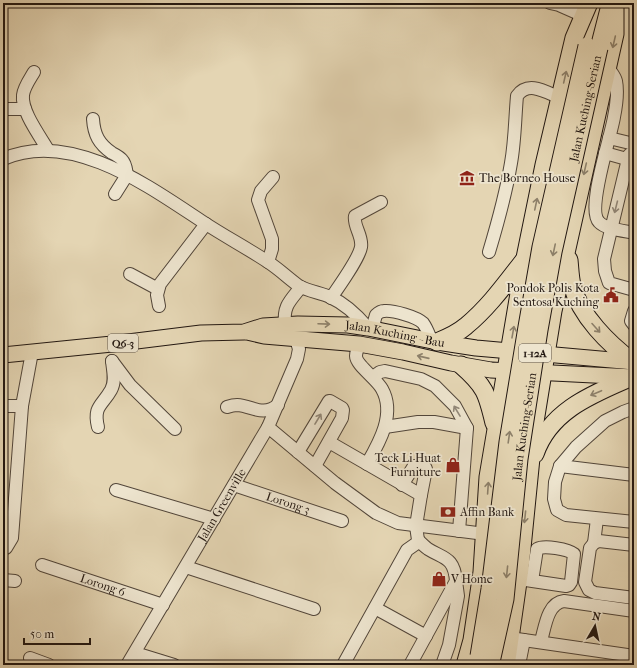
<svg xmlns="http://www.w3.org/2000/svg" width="637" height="668" font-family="'IM FELL French Canon',serif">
<rect width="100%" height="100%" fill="#e4d5b3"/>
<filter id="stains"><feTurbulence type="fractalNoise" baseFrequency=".005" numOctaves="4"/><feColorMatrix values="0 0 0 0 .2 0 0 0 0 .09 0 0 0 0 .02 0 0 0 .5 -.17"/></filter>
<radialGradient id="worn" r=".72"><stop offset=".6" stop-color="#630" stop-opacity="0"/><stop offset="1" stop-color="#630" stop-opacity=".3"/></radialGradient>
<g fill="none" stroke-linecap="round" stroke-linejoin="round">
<g stroke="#52463a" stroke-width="14">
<g id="minor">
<path d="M550 3 559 5 584 16"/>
<path d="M608 67C610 71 615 76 616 81 618 91 616 107 614 117 611 137 586 209 599 222 605 229 625 231 634 233"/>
<path d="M34 72C30 79 24 87 23 95 21 111 40 136 48 150"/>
<path d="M3 109H25"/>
<path d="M93 119C94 135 99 144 112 153 116 155 120 157 122 160 126 164 126 170 127 175L115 194"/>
<path d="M609 138 634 144"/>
<path d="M634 151 629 155 628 159 604 259 605 271 609 283 634 290"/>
<path d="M605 153 634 161"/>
<path d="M3 159C71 129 148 186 203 222 224 236 247 248 268 262 279 269 288 278 299 286 308 291 321 293 330 297 346 304 357 315 368 328"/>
<path d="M489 252C498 222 506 193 511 163 515 141 515 118 517 96 528 80 546 92 560 98"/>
<path d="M268 262 272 249V239L258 200 261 191 273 177"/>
<path d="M130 274 158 289"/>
<path d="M331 298C339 286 359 259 361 247 363 236 353 226 355 216L381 202"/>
<path d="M159 306 157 295 160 284 206 224"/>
<path d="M634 311 631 321 634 325"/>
<path d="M285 324C283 306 290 301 301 287"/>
<path d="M376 330 374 322 376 315C378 313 381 311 384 311 393 310 417 317 423 323 426 327 428 332 430 337L427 341"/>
<path d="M359 344C358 348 356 352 356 356 356 365 377 379 382 389 396 414 379 443 367 464"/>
<path d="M112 361 130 385 175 429"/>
<path d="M373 377 380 372 385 371 421 379 435 386 455 406 467 428 459 531"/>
<path d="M3 406H22"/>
<path d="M227 407C230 406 234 405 237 405 253 406 262 417 278 405"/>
<path d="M634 408 623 412 605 421 576 447 560 466 555 482 554 499 557 510 566 515 634 522"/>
<path d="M98 427C93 406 102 406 111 390 116 381 113 371 112 361"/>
<path d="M268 427 335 483 376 513 398 523 485 534"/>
<path d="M385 427 418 422H434L467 428"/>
<path d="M329 442 421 495 416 526 418 540 417 543 407 550 343 665"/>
<path d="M298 452 329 401H330L342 408 343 410 342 418 315 466"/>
<path d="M560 466 634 475"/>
<path id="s1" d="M234 485 342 521"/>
<path d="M402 485 414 466 425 467 426 469 421 495"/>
<path d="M116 490 214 519"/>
<path d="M594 543 597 519"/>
<path d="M634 545 599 541 594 543 590 548 585 582 589 590 595 593 634 598"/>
<path d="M3 548H6L12 538 22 406 32 352"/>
<path id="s2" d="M42 565 163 605"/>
<path d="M186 567 314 609"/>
<path d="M519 579 566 586 569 585 571 582 574 554C568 549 544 545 537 549L532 581"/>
<path d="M3 580 15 581"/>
<path d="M375 608 426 636"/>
<path d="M510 638 634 656"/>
<path d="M541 641C545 628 547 603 564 601L634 611"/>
<path d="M135 653 174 665"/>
<path d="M30 658 49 665"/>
<path id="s3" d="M127 665 268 427 297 359 299 349 296 339"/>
<path d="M410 665 456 581C454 557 444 559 428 549 424 546 421 543 418 540"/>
<path d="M442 665 449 645 458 596 456 581"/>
<path d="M519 665 524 640"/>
</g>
</g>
<g stroke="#221711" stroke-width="17">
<g id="major">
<path d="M247 332 264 336 359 344 403 352 451 363 491 370 633 377"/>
<path id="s4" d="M3 355 112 344 201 333 244 332 263 326 298 324 348 325 368 328 437 342 476 348 634 362"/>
</g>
</g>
<g stroke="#221711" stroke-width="19">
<g id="highway">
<path d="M599 48 609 9"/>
<path d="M569 260C570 269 570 277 572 285 580 316 609 344 633 362"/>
<path d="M437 342C447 338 458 333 466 326 489 307 506 283 524 260"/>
<path d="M461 365C485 386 487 393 494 423"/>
<path d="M535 454C550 410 593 394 632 377"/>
<path d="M465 665 472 640 482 572 488 477 525 258 544 165 574 38 589 3"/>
<path d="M505 665 507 659 520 568 534 428 553 311 615 34V3"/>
</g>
</g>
<use href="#minor" stroke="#ede4ce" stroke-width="12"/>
<use href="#major" stroke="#e4d5b3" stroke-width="15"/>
<use href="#highway" stroke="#e4d5b3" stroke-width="17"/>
<g stroke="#221711" stroke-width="19" stroke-linecap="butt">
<g id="highway-bridge">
<path d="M479 656 490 589 508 442 527 327 541 247 587 46"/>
<path id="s5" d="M491 662 505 599 519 459 539 330 553 252 599 48"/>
</g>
</g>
<use href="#highway-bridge" stroke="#e4d5b3" stroke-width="17"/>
</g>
<defs><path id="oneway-shaft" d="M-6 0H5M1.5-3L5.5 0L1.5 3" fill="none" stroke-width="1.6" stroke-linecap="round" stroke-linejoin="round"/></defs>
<g stroke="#8d806a">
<use href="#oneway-shaft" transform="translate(614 42) rotate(103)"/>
<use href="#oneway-shaft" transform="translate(565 77) rotate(-77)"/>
<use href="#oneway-shaft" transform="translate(585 169) rotate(103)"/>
<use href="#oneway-shaft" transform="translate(536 204) rotate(-78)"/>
<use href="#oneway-shaft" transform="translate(554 250) rotate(102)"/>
<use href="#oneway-shaft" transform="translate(324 324) rotate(2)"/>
<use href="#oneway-shaft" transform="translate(596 328) rotate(48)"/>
<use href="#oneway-shaft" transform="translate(513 332) rotate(-80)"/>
<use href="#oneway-shaft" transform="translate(423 357) rotate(-167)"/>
<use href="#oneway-shaft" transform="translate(596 393) rotate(157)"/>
<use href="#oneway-shaft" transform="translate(509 437) rotate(-82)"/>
<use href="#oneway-shaft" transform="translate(488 488) rotate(-86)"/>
<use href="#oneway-shaft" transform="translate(525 517) rotate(96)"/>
<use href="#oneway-shaft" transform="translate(507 572) rotate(96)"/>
</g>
<g stroke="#928879">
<use href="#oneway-shaft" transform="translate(616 207) rotate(104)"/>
<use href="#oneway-shaft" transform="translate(457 411) rotate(-121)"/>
<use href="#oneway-shaft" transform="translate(318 419) rotate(-59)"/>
</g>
<defs>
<g id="museum-bare" transform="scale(1.2)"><path d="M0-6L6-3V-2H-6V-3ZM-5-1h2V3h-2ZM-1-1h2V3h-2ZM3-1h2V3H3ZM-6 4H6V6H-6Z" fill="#8f2418" stroke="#ede4ce" stroke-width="2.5" paint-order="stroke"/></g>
<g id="civic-bare" transform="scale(1.2)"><path d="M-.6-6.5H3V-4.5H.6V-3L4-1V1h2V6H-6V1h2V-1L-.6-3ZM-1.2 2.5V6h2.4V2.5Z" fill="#8f2418" stroke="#ede4ce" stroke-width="2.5" paint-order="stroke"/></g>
<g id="shop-bare" transform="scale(1.2)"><path d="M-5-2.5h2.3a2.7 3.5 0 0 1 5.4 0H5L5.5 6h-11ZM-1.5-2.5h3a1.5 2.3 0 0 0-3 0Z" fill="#8f2418" stroke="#ede4ce" stroke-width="2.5" paint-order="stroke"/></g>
<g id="bank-bare" transform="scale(1.2)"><path d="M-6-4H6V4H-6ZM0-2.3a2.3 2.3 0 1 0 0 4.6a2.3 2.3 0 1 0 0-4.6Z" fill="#8f2418" stroke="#ede4ce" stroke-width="2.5" paint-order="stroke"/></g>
</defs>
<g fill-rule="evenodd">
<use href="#museum-bare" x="467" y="178"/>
<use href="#civic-bare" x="611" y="295"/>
<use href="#shop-bare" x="453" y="465"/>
<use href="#bank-bare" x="448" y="512"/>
<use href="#shop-bare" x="439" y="579"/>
</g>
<g text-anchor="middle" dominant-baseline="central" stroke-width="3.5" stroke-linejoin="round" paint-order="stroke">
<g fill="#ede4ce" stroke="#5f544a" stroke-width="1">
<rect x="108" y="334" width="30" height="18" rx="3"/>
<rect x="519" y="344" width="32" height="18" rx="3"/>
</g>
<g font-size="11" font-weight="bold" fill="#221711">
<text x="123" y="343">Q6-3</text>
<text x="535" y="353">1-12A</text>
</g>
<g font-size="12" fill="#221711" stroke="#ede4ce">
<text stroke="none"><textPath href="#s5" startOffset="562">Jalan Kuching-Serian</textPath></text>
<text stroke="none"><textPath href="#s4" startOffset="395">Jalan Kuching - Bau</textPath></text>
<text stroke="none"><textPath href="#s5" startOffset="238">Jalan Kuching-Serian</textPath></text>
<text stroke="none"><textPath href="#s1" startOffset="57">Lorong 3</textPath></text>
<text stroke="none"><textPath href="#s3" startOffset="186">Jalan Greenville</textPath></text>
<text stroke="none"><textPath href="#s2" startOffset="64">Lorong 6</textPath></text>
</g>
<g font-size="12" fill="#221711" stroke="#ede4ce" text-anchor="start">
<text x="479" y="178">The Borneo House</text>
<text x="599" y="288" text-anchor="end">Pondok Polis Kota<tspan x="599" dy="14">Sentosa Kuching</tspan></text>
<text x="441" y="458" text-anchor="end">Teck Li Huat<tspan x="441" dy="14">Furniture</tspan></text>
<text x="460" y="512">Affin Bank</text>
<text x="451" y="579">V Home</text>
</g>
</g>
<rect width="637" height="668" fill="none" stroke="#e4d5b3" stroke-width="16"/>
<rect x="4" y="4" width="629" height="660" fill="none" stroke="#221711" stroke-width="2"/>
<rect x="8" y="8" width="621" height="652" fill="none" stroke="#221711"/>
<g transform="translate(595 626) rotate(9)" stroke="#ede4ce" stroke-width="3" paint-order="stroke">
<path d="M0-3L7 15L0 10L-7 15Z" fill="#221711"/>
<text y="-6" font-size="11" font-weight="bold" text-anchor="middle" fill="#221711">N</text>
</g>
<path d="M24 638v6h66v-6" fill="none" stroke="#221711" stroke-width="2"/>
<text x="30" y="638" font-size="12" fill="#221711" stroke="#ede4ce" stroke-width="3" paint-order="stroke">50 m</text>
<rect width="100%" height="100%" filter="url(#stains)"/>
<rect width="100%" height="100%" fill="url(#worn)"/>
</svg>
